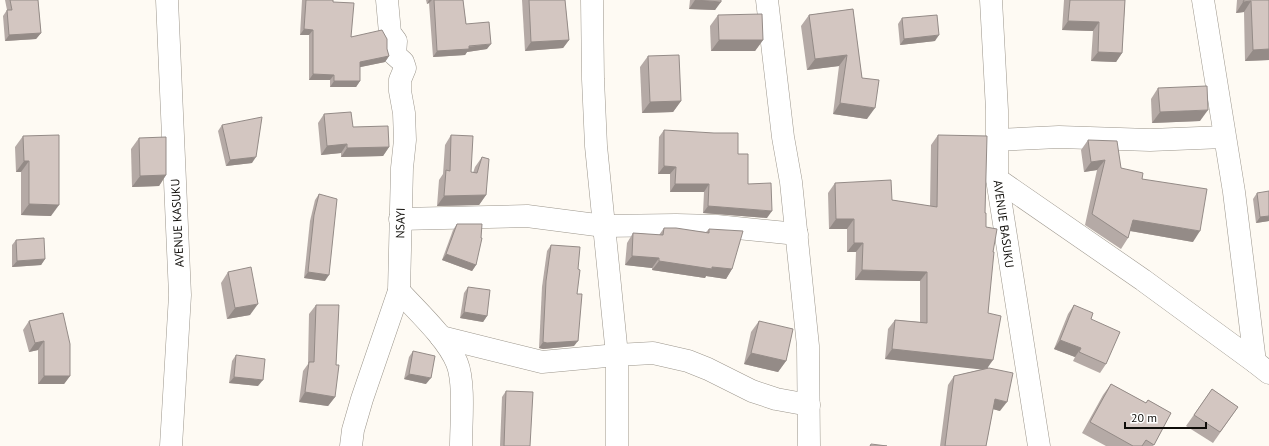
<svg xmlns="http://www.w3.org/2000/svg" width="1269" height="446" font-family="'PT Sans',sans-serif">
<rect width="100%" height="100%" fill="#fefaf3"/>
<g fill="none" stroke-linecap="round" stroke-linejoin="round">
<g stroke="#9c968c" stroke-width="23">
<g id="minor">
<path d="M167 0 180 295 171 446"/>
<path d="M592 0 593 79 596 146 617 355V446"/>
<path d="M767 0 783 137 791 182 808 346 809 446"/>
<path d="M991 0 997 110V179L1039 446"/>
<path d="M1203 0 1234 192 1255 362"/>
<path d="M997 140 1059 137 1150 140 1224 137"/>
<path d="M997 179 1143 280 1255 362 1269 373"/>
<path d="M400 219 527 216 604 226 676 225 717 226 797 234"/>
<path d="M399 291C417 311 447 338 457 363 465 383 461 424 461 446"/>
<path d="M441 337 542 362 617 355 653 353 688 361 708 369 752 391 776 399 809 405"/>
<path d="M351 446 353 430 362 399 399 291 402 168 405 140 404 113 400 91V80L405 68 403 62 395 55 396 41 390 33 387 0"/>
</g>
</g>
<use href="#minor" stroke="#fff" stroke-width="22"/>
</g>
<g fill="#b5aaa6">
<path d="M5 0H38L41 33 36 39 5 41 3 16 7 10Z"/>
<path d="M302 0H333V2L351 37 387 49 389 56 385 62 360 67V81L356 87H330V80H309V35H300Z"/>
<path d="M426 0H463L466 24 487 49 467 52 465 55 433 57 429 3 427 4Z"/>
<path d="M522 0H565L569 40 563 48 525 51Z"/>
<path d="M690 0H721L715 10 689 9Z"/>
<path d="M1064 0H1125L1122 53 1116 62 1091 61 1093 31 1062 30Z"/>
<path d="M1237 0H1269V60L1245 61 1244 12 1236 13Z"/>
<path d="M853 9 867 119 833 114 839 66 807 70 801 26 809 15Z"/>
<path d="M718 15 763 40 755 51H711L710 26Z"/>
<path d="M902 18 935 41 900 45 898 24Z"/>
<path d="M648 56 681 101 673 112 642 113 640 67Z"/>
<path d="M1158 88 1200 121 1152 123 1151 99Z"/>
<path d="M324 114 353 127 389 147 383 156 341 157V153L321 155 318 123Z"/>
<path d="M222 125 252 163 226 166 218 131Z"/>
<path d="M664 130 738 154 748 184 767 218 703 213 704 192H670V174H658L659 137Z"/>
<path d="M451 135 471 172 473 173 475 167 482 157 486 195 479 205 437 206 439 180 443 174 445 145Z"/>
<path d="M938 135 985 213 986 227 993 252 988 313V368L1000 411 993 409 986 446H940L948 385 954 376 983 369 885 359 888 329 895 320 920 322V281L855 280 856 252H847V229H829L828 193 835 183 892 200 930 206 931 145Z"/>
<path d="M23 136 51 216 21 215V172H16L15 147Z"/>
<path d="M139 138 166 175 159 186 132 187 131 149Z"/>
<path d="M1088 140 1121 168 1142 179 1193 242 1130 231 1128 238 1121 249 1085 225 1097 170 1084 172 1081 150Z"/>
<path d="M1257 193 1269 221 1256 223 1253 199Z"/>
<path d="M319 194 325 281 304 278 310 221 315 200Z"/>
<path d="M457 224 476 265 472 271 442 260 453 230Z"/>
<path d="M664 228 706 232 709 229 732 269 726 279 706 276 705 278 652 270V268L625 265 627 243 633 233 659 235Z"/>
<path d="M16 240 45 259 41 265 12 267V245Z"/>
<path d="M551 245 578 269 574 346 543 349 539 348 542 287 547 251Z"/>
<path d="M228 272 250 315 227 319 221 283Z"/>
<path d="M468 287 487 316 483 322 460 318 464 293Z"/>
<path d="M316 305 335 397 328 406 299 402 303 371 308 364 309 314Z"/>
<path d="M1074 305 1091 319 1106 364 1100 373 1073 361 1075 357 1054 349 1068 314Z"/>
<path d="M29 321 70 376 64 384H38V350L29 352 23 330Z"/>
<path d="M759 321 786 361 778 372 744 364 751 332Z"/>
<path d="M413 351 426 384 404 379 409 357Z"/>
<path d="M236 355 258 386 229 383 232 361Z"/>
<path d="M1111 384 1146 403 1148 400 1171 413 1153 446H1106L1082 433 1103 395Z"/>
<path d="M1212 389 1238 407 1213 443 1186 426Z"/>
<path d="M506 391 530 446H500L502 397Z"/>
</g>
<g fill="#948b87">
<path d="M429 0H432L429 3 427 4Z"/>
<path d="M695 0 721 2 715 10 689 9Z"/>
<path d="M1251 1 1244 12 1236 13 1243 2Z"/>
<path d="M1068 21 1099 22 1093 31 1062 30Z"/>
<path d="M304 29 313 30 309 35H300Z"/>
<path d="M41 33 36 39 5 41 9 35Z"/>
<path d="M939 35 935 41 900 45 904 39Z"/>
<path d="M569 40 563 48 525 51 531 42Z"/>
<path d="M719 40H763L755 51H711Z"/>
<path d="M491 44 487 49 467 52 465 55 433 57 437 51Z"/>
<path d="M1269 49V60L1245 61 1253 50Z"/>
<path d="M1098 52 1122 53 1116 62 1091 61Z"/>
<path d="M847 55 839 66 807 70 815 59Z"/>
<path d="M389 56 385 62 356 68 360 62Z"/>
<path d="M313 74 334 75 330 80H309Z"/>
<path d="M334 81H360L356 87H330Z"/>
<path d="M681 101 673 112 642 113 650 102Z"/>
<path d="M840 103 875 108 867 119 833 114Z"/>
<path d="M1208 110 1200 121 1152 123 1160 112Z"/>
<path d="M347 144 341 153 321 155 327 146Z"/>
<path d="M389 147 383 156 341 157 347 148Z"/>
<path d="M256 157 252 163 226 166 230 160Z"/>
<path d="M1105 160 1097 170 1084 172 1091 162Z"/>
<path d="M24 161H29L21 172H16Z"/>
<path d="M664 166 676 167 670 174H658Z"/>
<path d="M166 175 159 186 132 187 140 176Z"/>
<path d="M675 184H709L704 192H670Z"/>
<path d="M486 195 479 205 437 206 444 196Z"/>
<path d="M29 204 59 205 51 216 21 215Z"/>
<path d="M708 206 772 211 767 218 703 213Z"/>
<path d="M1269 216V221L1256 223 1260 217Z"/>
<path d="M836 219H854L847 229H829Z"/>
<path d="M1133 220 1200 231 1193 242 1125 230Z"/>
<path d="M854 243H863L856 252H847Z"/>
<path d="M446 254 476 265 472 271 442 260Z"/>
<path d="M632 256 659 258 652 268 625 265Z"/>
<path d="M45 259 41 265 12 267 17 261Z"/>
<path d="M659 261 712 267 732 269 726 279 706 276 705 278 652 270Z"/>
<path d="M862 270 927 272 920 281 855 280Z"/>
<path d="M308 272 329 275 325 281 304 278Z"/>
<path d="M258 304 250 315 227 319 235 308Z"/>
<path d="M464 312 487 316 483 322 460 318Z"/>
<path d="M1060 340 1081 348 1075 357 1054 349Z"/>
<path d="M44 341 38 350 29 352 35 343Z"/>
<path d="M578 341 574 346 543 349 539 348 543 342Z"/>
<path d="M892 349 993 360 986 370 885 359Z"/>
<path d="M751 353 786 361 778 372 744 364Z"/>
<path d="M409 374 431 378 426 384 404 379Z"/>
<path d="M44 376H70L64 384H38Z"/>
<path d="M234 377 263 380 258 386 229 383Z"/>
<path d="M305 392 335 397 328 406 299 402Z"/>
<path d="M995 399 1007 402 1000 411 989 408Z"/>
</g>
<g fill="#d3c6c1" stroke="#948b87">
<path d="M10 0H38L41 33 9 35 7 10H12Z"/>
<path d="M306 0H333V2L354 3 351 37 382 30 387 39V49L389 56 360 62V81H334V75L313 74V30L304 29Z"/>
<path d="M434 0H463L466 24 489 22 491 44 469 46V49L437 51Z"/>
<path d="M529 0H565L569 40 531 42Z"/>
<path d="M695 0H721V2Z"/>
<path d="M1070 0H1125L1122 53 1098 52 1099 22 1068 21Z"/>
<path d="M1244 0H1269V49L1253 50 1251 1 1243 2Z"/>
<path d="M853 9 862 78 879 80 875 108 840 103 847 55 815 59 809 15Z"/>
<path d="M762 14 763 40H719L718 15Z"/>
<path d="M937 15 939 35 904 39 902 18Z"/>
<path d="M679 55 681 101 650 102 648 56Z"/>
<path d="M1207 86 1208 110 1160 112 1158 88Z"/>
<path d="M351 112 353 127 388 126 389 147 347 148V144L327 146 324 114Z"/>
<path d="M262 117 256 157 230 160 222 125Z"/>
<path d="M664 130 714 133H738V154H748V184L771 183 772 211 708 206 709 184H675L676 167 664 166Z"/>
<path d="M59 135V205L29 204V161H24L23 136Z"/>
<path d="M451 135 473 136 471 172 477 173 482 157 489 159 486 195 444 196 446 170 450 171Z"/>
<path d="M938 135 987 136 985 213H986V227L997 229 993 252H994L988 313 1001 316 993 360 892 349 895 320 927 323V272L862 270 863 243H854V219H836L835 183 891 180 892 200 937 207Z"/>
<path d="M166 137V175L140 176 139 138Z"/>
<path d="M1088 140 1117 141 1121 168 1143 173 1142 179 1207 189 1200 231 1133 220 1128 238 1092 214 1105 160 1091 162Z"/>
<path d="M1269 191V216L1260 217 1257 193Z"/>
<path d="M319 194 337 199 329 275 308 272 314 215Z"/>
<path d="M457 224H482L481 238H482L476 265 446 254Z"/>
<path d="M664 228H676L709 233V229L743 231 732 269 712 267V269L659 261V258L632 256 633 233 663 235Z"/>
<path d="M44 238 45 259 17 261 16 240Z"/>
<path d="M551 245 580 247 578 269 580 270 577 294H582L578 341 547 343 543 342 546 281Z"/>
<path d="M251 267 258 304 235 308 228 272Z"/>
<path d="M468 287 490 290 487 316 464 312Z"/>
<path d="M316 305H339L336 365H339L335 397 305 392 309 362H314Z"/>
<path d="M1074 305 1093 313 1091 319 1120 332 1106 364 1079 352 1081 348 1060 340Z"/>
<path d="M63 313 70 344V376H44V341L35 343 29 321Z"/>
<path d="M759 321 793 329 786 361 751 353Z"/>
<path d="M413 351 435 356 431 378 409 374Z"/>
<path d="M236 355 265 359 263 380 234 377Z"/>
<path d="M989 368 1013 373 1007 402 995 399 986 446H945L954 376Z"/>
<path d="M1111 384 1146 403 1148 400 1171 413 1154 445 1146 440 1142 446H1133L1090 422Z"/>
<path d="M1212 389 1238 407 1220 432 1194 415Z"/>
<path d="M506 391 533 392 530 446H504Z"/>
<path d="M871 444 887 446H870Z"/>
</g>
<g text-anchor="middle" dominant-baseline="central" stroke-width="4" stroke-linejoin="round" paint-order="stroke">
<g font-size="12" fill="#0f0d09" stroke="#fff">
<text transform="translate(177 223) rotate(-93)">AVENUE KASUKU</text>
<text transform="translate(400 223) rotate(-89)">NSAYI</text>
<text transform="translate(1004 224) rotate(82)">AVENUE BASUKU</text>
</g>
</g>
<path d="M1125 422v6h81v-6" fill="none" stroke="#0f0d09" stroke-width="2"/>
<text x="1131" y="422" font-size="12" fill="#0f0d09" stroke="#ffffff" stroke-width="3" paint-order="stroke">20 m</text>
</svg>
